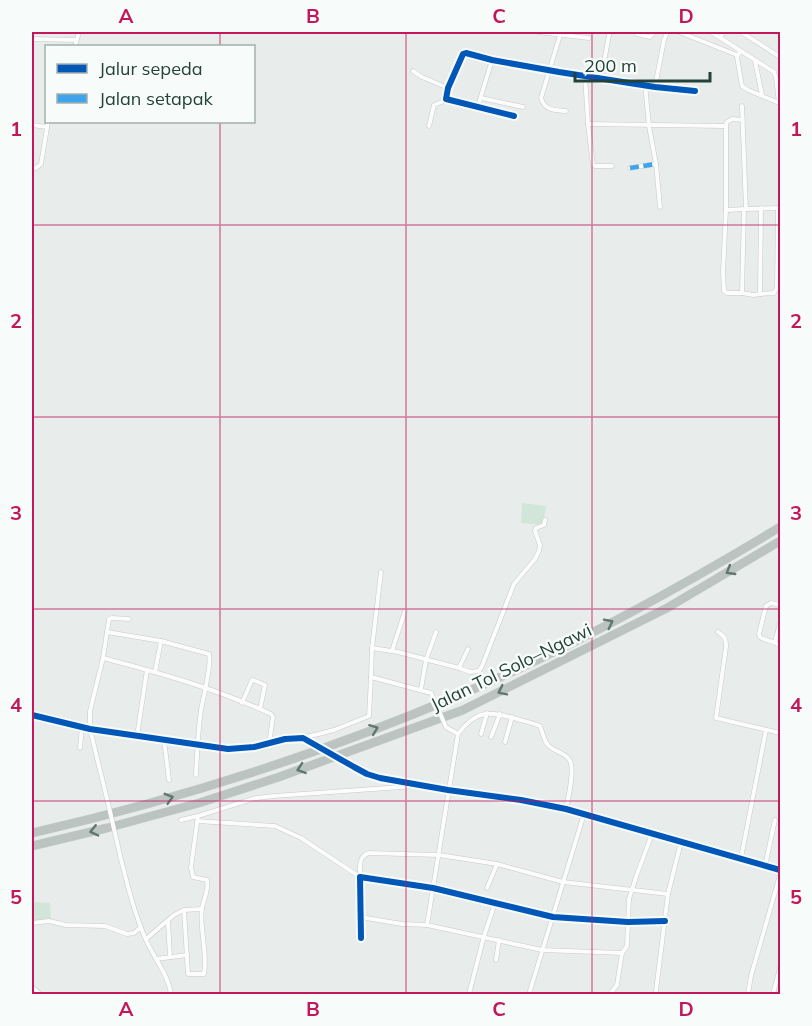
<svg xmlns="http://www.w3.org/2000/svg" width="812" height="1026" font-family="Mulish,sans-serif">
<rect width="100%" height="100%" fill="#e8edeb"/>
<g fill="#d1e6d8">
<path d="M522 503 546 506 543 525 521 523Z"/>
<path d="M32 902 50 903 51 920 32 922Z"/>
</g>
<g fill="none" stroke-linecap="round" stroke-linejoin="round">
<g stroke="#c5cac8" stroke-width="5">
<g id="minor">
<path d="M538 32 589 38"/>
<path d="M561 32 541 98C545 111 554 110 566 111"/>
<path d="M636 32 637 34 650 37 654 32"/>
<path d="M679 32 737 55"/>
<path d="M711 32 774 72 776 78 779 103"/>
<path d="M741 32 780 57"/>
<path d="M720 37 724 32"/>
<path d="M32 39 76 40"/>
<path d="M75 46 79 32"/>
<path d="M740 51 737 57 742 86 748 90 779 103"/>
<path d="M755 61 762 95"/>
<path d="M413 71 422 77 448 88"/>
<path d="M585 75 588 124 593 165 595 166H612"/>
<path d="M601 78 609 35"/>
<path d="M645 84 649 126 656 164 660 207"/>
<path d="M655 87 664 40 667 32"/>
<path d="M481 98 523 107"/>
<path d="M478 106 492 60"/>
<path d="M514 116 446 99 448 88 463 54 466 53 492 60 559 72 655 87 695 91"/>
<path d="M588 124 724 126 726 125 727 122 732 119 743 120"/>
<path d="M32 125 47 127"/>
<path d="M726 125V210L723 272 724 291 727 293H742L744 209"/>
<path d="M429 126 434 105 444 101 446 99"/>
<path d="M32 167 36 168 41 164 48 122"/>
<path d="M630 168 656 164"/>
<path d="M761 208 760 294 774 293 777 288 778 208"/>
<path d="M746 209 779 208"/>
<path d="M726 210 746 209 742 106"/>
<path d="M742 293 753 295 760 294"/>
<path d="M780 605 771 603 766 606 759 634 760 637C766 642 775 640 780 646"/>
<path d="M107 632 161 641 209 654C212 664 203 698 201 710 198 731 197 753 196 775"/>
<path d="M718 632C725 636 726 639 726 647L716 718 780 733"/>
<path d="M775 642 780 623"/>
<path d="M372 648 398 652 459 668 470 672 479 671 482 666 514 584 535 559 539 551 540 545 535 531 536 528 544 525 545 520"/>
<path d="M392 651 405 611"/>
<path d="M103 658C160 673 217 689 271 714L273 717 269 744"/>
<path d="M459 668 468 649"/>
<path d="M155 672 161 641"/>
<path d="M371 677 431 693"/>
<path d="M421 689 426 660 436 632"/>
<path d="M242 703 252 680H253L265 685 260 709"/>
<path d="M446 727 458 734"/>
<path d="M481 734 487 713"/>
<path d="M137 736 147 670"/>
<path d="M491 737 500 714"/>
<path d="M303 738 334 730 369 716 371 677 372 648 381 572"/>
<path d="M164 740 169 780"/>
<path d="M505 742 512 717"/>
<path d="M80 748 82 727"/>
<path d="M108 803 90 729V711L103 658 109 619 112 618 129 619"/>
<path d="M181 820 198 816"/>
<path d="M197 821 275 826 301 838 360 877"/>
<path d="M120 855C127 883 134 913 146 940 154 958 168 974 171 994"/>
<path d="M741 858 766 730"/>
<path d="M765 866 775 820"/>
<path d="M360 877C360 868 358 856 369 853L439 855 497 864 563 882 668 894"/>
<path d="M487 888 497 864"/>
<path d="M184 910 188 974H204C208 954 199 928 202 908 204 898 209 890 207 880L193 877 191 867 198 816 256 798 274 796 416 786"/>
<path d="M360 917 402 924 427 925 542 950 622 953"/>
<path d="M168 921 170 957"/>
<path d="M32 923 49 921 66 925 105 926 127 934 134 933 141 927"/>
<path d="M427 925 458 734C477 709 489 711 517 719 524 721 533 723 540 726 542 731 544 739 547 744 553 752 566 752 570 761 575 771 568 798 566 809"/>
<path d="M361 938 360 877 433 888 553 917 628 922 665 921"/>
<path d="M146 939 174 915 184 910 202 909"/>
<path d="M156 959 187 955"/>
<path d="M496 960 499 940"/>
<path d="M32 987 39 993"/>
<path d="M656 991 668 894 681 842"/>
<path d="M469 994 484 936 495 903"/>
<path d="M529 994 584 814"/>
<path d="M610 994 617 985 622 953 627 946 629 899 636 877 652 834"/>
<path d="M748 994 751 976 780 875"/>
<path d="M773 994 780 968"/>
</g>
</g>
<g stroke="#c5cac8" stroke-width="7">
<g id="tertiary">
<path d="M32 715 90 729 228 749 254 747 294 738H303L308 742"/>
<path d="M354 767 367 774 380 778 448 790 521 800 566 809 780 870"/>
</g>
</g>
<g stroke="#c3ccc9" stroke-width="9">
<g id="motorway">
<path d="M32 833C176 800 318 755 455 697 567 650 676 590 780 527"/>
<path d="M32 846 107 828 199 803 279 777 463 710 667 608 780 541"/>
</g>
</g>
<use href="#minor" stroke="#fcfcfc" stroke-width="4"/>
<use href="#tertiary" stroke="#fcfcfc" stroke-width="5"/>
<use href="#motorway" stroke="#bcc4c2" stroke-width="8"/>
<g stroke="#c5cac8" stroke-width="5" stroke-linecap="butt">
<g id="minor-bridge">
<path d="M431 693 446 727"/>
<path d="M108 803 120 855"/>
</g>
</g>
<g stroke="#c5cac8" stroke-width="7" stroke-linecap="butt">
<path id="tertiary-bridge" d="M308 742 354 767"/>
</g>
<use href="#minor-bridge" stroke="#fcfcfc" stroke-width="4"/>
<use href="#tertiary-bridge" stroke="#fcfcfc" stroke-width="5"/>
<path stroke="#3ea4ec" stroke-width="4.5" stroke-dasharray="9 4.5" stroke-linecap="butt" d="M630 168 656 164"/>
<g stroke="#f7fbf9" stroke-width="10">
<g id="cycleway">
<path d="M514 116 446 99 448 88 463 54 466 53 492 60 559 72 655 87 695 91"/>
<path d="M32 715 90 729 228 749 254 747 285 739 303 738 354 767 367 774 380 778 448 790 521 800 566 809 780 870"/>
<path d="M361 938 360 877 433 888 553 917 628 922 665 921"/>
</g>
</g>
<use href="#cycleway" stroke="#0057b8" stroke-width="6"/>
</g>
<defs><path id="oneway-chevron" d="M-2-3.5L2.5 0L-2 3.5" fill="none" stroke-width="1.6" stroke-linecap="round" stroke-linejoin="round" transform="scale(1.5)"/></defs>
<g stroke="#617670">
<use href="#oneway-chevron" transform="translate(730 571) rotate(149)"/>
<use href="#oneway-chevron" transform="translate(609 623) rotate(-27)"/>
<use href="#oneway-chevron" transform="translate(502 691) rotate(154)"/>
<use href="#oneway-chevron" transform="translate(374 729) rotate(-21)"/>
<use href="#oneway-chevron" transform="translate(301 769) rotate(161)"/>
<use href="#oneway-chevron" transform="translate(169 798) rotate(-16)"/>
<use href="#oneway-chevron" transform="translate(94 831) rotate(167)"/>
</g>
<path fill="none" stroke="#c2185b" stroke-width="1.5" stroke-opacity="0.55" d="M220 32V46M406 32V994M592 32V994M220 122V994M32 225H780M32 417H780M32 609H780M32 801H780"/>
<g text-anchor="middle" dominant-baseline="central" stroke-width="5" stroke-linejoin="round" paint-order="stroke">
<g font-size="18" fill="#24423a" stroke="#f7fbf9">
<text transform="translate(511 667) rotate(-26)">Jalan Tol Solo–Ngawi</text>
</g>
</g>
<rect width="812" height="1026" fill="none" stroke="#f7fbf9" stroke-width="66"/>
<rect x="45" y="45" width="210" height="78" fill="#f7fbf9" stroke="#a3b1ad" stroke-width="1.5"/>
<rect x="57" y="64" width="30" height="9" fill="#0057b8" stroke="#a3b1ad" stroke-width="1.5"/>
<text x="99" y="75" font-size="18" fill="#24423a">Jalur sepeda</text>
<rect x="57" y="94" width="30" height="9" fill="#3ea4ec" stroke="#a3b1ad" stroke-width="1.5"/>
<text x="99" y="105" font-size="18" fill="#24423a">Jalan setapak</text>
<path d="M575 72v9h135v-9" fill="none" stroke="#24423a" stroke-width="3"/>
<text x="584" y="72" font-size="18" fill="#24423a" stroke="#f7fbf9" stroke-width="4.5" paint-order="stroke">200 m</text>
<rect x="33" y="33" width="746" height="960" fill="none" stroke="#c2185b" stroke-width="2"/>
<g font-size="20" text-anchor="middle" font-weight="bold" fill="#c2185b">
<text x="126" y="23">A</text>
<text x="313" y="23">B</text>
<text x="499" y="23">C</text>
<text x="686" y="23">D</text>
<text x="16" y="136">1</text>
<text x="796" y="136">1</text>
<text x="16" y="328">2</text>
<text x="796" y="328">2</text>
<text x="16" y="520">3</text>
<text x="796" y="520">3</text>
<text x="16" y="712">4</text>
<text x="796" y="712">4</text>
<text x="16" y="904">5</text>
<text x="796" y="904">5</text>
<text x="126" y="1016">A</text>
<text x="313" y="1016">B</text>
<text x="499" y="1016">C</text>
<text x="686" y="1016">D</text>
</g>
</svg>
